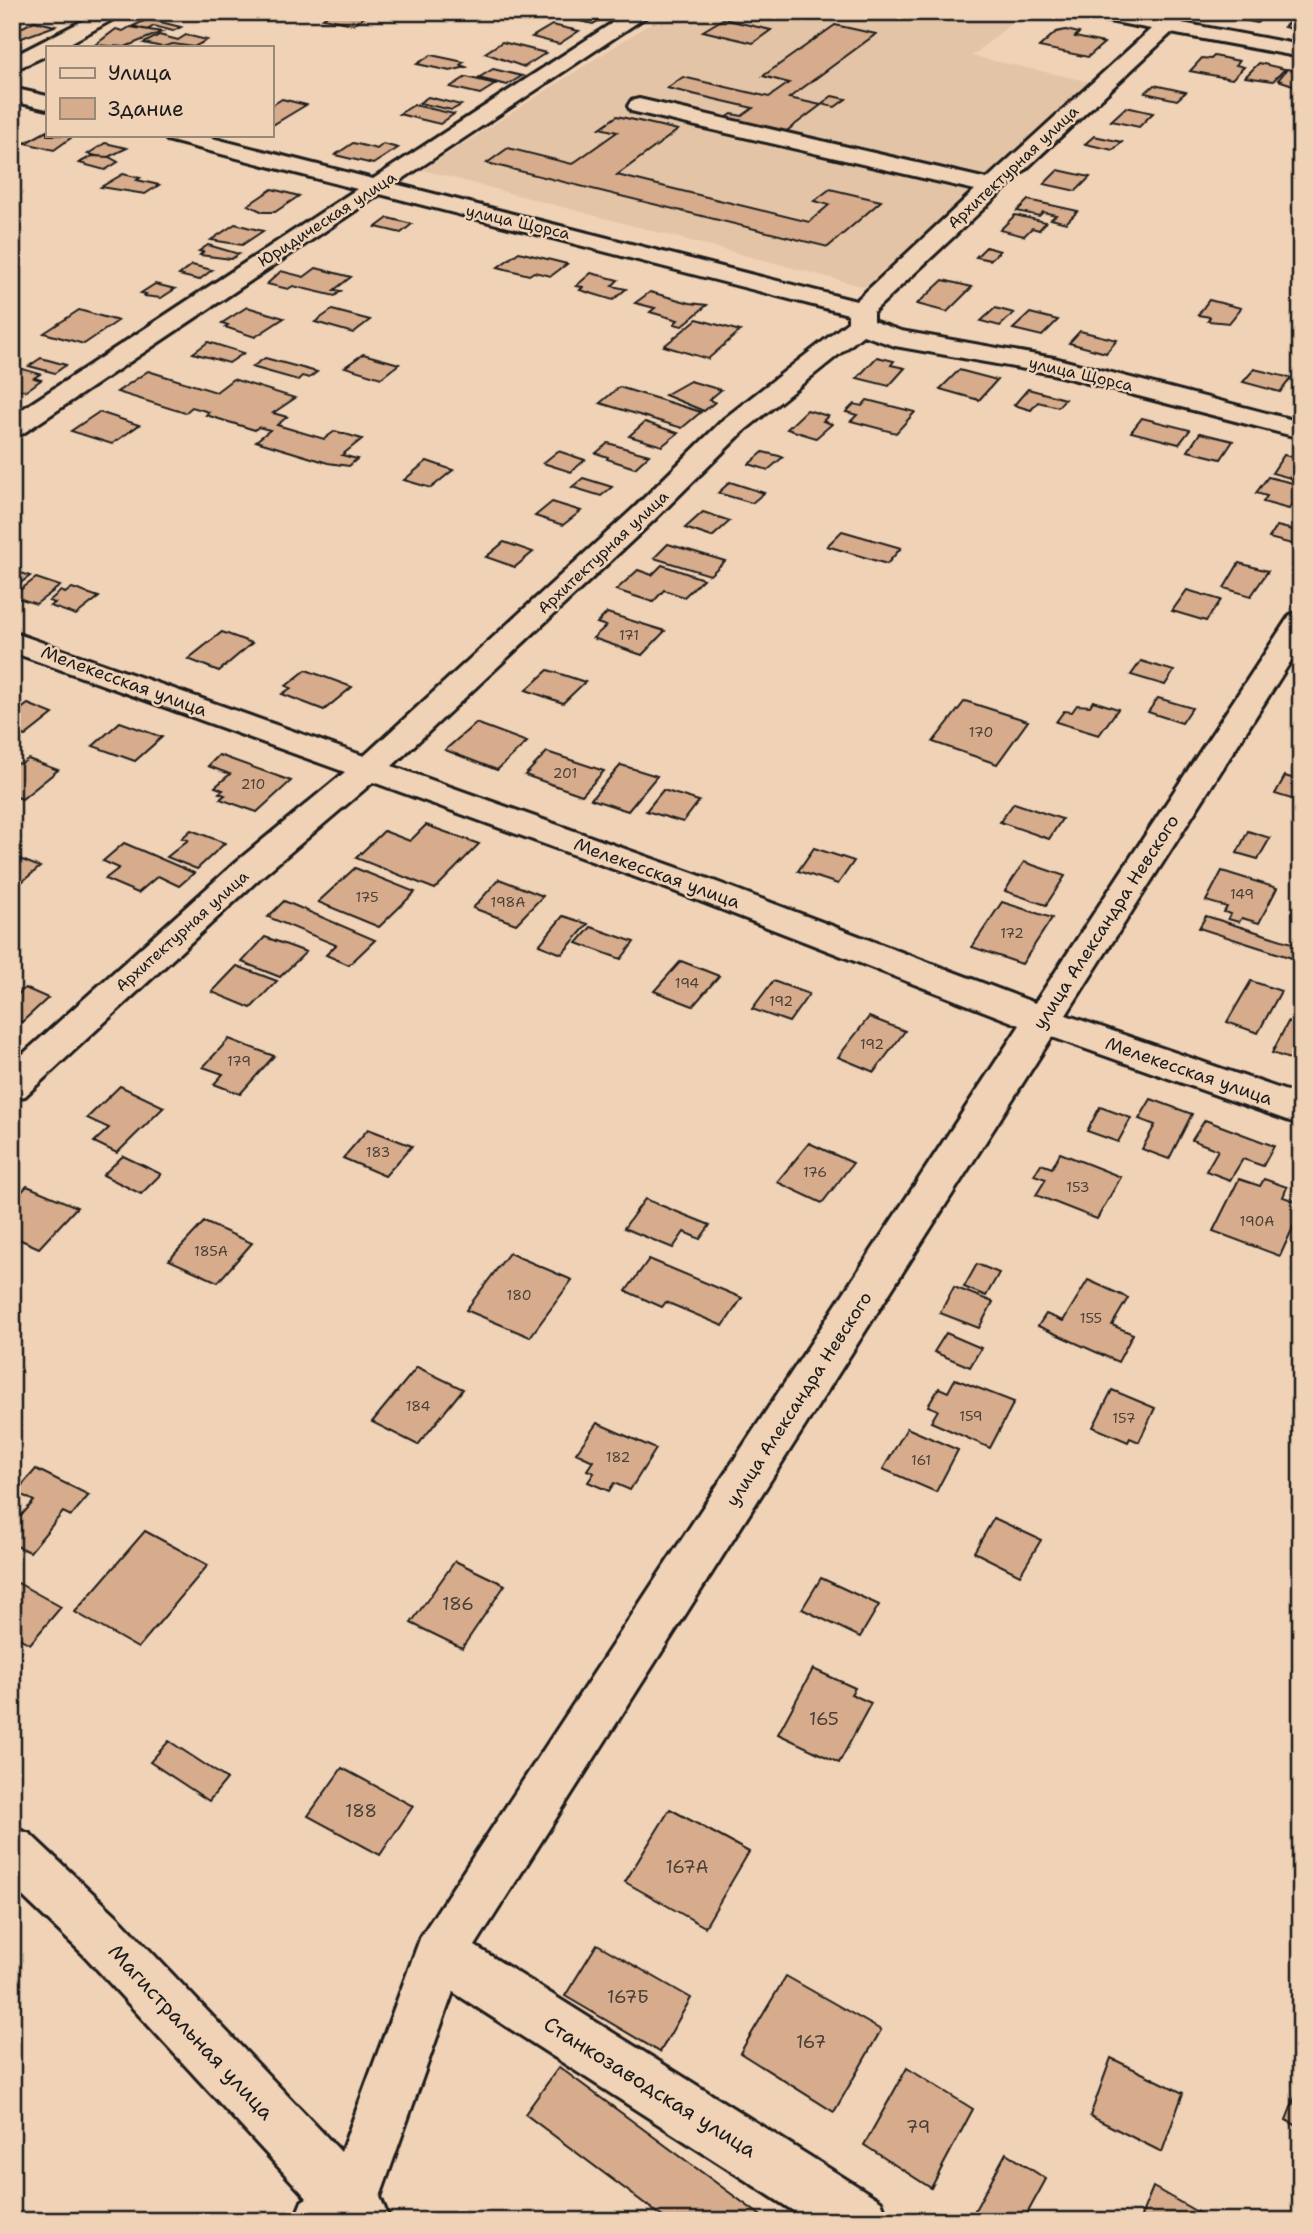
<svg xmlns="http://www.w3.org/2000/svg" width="1313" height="2233" font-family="'Shantell Sans',sans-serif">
<rect width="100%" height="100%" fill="#f0d2b6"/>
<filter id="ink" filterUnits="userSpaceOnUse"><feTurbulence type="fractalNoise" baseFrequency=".0143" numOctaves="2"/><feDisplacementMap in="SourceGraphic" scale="14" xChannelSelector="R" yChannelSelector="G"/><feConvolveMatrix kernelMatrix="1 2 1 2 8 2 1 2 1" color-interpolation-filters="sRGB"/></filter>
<g filter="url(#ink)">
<path fill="#e4c4a6" d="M668 12H1025L972 56 1091 82 865 287 423 170Z"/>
<g fill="#d7ac8c" stroke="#1c1c1c" stroke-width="2">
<path d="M332 12H373L353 24 323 18Z"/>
<path d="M576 12H589L606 16 593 24 566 18Z"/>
<path d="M1233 12H1245L1264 16 1257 23 1228 17Z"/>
<path d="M1294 18 1301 19V31L1284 27Z"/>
<path d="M148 19 181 27 173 31 154 26 147 30 133 26Z"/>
<path d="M723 19 771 30 753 43 703 31Z"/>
<path d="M34 21 55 26 19 39 12 37V25L23 27Z"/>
<path d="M552 25 579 31 559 44 532 37Z"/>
<path d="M835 25 876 34 789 98 821 105 780 136 721 121 732 114 742 116 753 108 667 88 683 77 769 97 789 83 763 76Z"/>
<path d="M130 27 162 32 125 47 95 45 116 29 123 31Z"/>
<path d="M1066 30 1079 33 1075 37 1104 43 1088 57 1039 47 1056 32Z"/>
<path d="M159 35 178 40 186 35 207 40 194 47 173 44 162 47 144 43Z"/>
<path d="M502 42 546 53 524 67 485 53Z"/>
<path d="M431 55 464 62 460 65 466 67 450 71 417 64Z"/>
<path d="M1214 56 1239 61 1236 65 1244 67 1232 79 1190 71 1202 58 1211 59Z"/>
<path d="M1259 63 1285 69 1273 81 1245 77Z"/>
<path d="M493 69 522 76 507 85 478 78Z"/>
<path d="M1287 69 1301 72V80L1296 86 1278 80Z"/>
<path d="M466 77 496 84 480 94 450 87Z"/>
<path d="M1154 85 1186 92 1177 100 1145 93Z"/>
<path d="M832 96 846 99 835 107 821 104Z"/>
<path d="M428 97 461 105 452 110 419 103Z"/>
<path d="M282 99 306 105 271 126V106Z"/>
<path d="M414 105 454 114 440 124 399 114Z"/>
<path d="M1126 107 1153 113 1139 127 1111 121Z"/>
<path d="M617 116 678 130 617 175 809 222 829 205 814 201 830 189 881 201 828 247 487 163 508 148 572 164 617 132 600 128Z"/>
<path d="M47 131V135H75L54 150 25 143Z"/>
<path d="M1094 136 1122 142 1113 150 1085 144Z"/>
<path d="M105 143 127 148 106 158 88 154Z"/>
<path d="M353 143 377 149 383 144 398 148 373 164 335 155Z"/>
<path d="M92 156 109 157 118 162 105 170 79 163Z"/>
<path d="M1058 170 1090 177 1076 191 1044 184Z"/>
<path d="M123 174 140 178 137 180 159 185 145 194 101 187Z"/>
<path d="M272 189 299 196 275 212H263L248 205Z"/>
<path d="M1028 200 1078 211 1066 223 1051 219 1056 215 1043 212 1039 216 1017 211Z"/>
<path d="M1015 215 1046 222 1039 230 1032 228 1024 236 1000 230Z"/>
<path d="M388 218 412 224 401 233 376 227Z"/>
<path d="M235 224 263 231 242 245 211 240Z"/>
<path d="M208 245 239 254 231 259 200 255 203 252 199 251Z"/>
<path d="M986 247 1000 251 990 260 976 257Z"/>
<path d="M519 252 567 264 551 276 534 272 529 275 498 267Z"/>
<path d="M192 265 212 270 199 280 179 275Z"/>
<path d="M316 268 351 277 334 290 341 291 335 296 293 286 288 289 267 284 281 271 304 277Z"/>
<path d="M591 273 618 280 612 286 626 289 613 300 580 290 583 287 576 286Z"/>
<path d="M943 280 972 287 947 312 917 304Z"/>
<path d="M155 284 175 289 161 298 144 296 146 294 141 293Z"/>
<path d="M650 292 690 303 707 305 682 326 674 324 678 320 650 312 655 308 635 303Z"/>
<path d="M1209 300 1241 308 1229 323 1208 321 1210 317 1198 315Z"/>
<path d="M247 307 284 318 255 337 225 327 228 325 222 323Z"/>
<path d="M995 308 1014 313 1000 326 981 321Z"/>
<path d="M79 310 118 321 84 344 44 333Z"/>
<path d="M332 310 370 320 353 333 315 322Z"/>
<path d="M1030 313 1058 320 1042 336 1013 329Z"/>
<path d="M697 319 740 331 708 359 664 346Z"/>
<path d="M1080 331 1117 340 1106 353 1069 343Z"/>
<path d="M208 342 244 353 229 363 193 353Z"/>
<path d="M363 354 399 364 381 378 345 367Z"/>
<path d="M877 357 894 361 891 365 905 368 889 386 857 378Z"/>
<path d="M41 358 66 365 55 373 29 366Z"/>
<path d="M265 358 317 372 309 378 302 376 298 380 252 367Z"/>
<path d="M12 366 40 374 34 378 41 380 26 391 12 387Z"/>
<path d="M1254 369 1291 378 1280 392 1243 382Z"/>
<path d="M959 370 997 380 979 400 940 389Z"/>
<path d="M148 371 216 392 233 379 295 398 273 413 287 417 277 425 324 439 335 431 362 439 342 455 357 459 349 466 328 463 256 441 270 430 258 427 255 430 206 415 209 412 192 407 185 413 117 392Z"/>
<path d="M690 381 721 390 709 400 715 402 704 411 665 395Z"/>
<path d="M619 387 701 412 682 428 600 403Z"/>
<path d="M1028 389 1065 399 1058 407 1038 402 1031 410 1014 405Z"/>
<path d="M867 400 915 412 896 433 851 421 857 415 846 412 854 404 862 406Z"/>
<path d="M807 410 828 416 823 421 832 424 816 438 787 429Z"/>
<path d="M99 412 139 425 112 444 71 431Z"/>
<path d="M1142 418 1190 430 1179 444 1131 432Z"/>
<path d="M645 422 678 433 662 446 629 436Z"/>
<path d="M1200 433 1233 441 1221 459 1188 451Z"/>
<path d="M608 443 631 450 649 455 635 468 607 459 608 457 596 453Z"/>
<path d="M558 451 585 460 571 472 543 463Z"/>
<path d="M763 452 783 457 768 470 749 464Z"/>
<path d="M1284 455 1301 459V475L1294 479 1272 473Z"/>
<path d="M427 461 453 470 431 488 404 480Z"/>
<path d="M1268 477 1301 485V498L1297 504 1293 503 1289 509 1263 502 1267 496 1256 493Z"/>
<path d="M583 478 612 487 601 496 572 487Z"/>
<path d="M730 482 764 493 752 503 718 493Z"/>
<path d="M552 502 581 511 563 525 535 516Z"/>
<path d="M703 512 730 521 712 537 685 528Z"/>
<path d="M1277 526 1301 532 1299 546 1269 538Z"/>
<path d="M842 531 901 548 887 564 827 546Z"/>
<path d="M504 542 533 552 515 567 486 557Z"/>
<path d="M668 544 725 561 710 575 654 558Z"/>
<path d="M1239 563 1268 571 1251 596 1224 588Z"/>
<path d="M662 565 703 579 684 597 664 590 653 602 616 590 638 570 652 575Z"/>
<path d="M12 570 30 576 12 589Z"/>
<path d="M36 578 60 586 36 604 12 596Z"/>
<path d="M72 588 99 597 76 615 50 606 55 603 49 601 61 591 65 593Z"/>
<path d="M1187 590 1221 600 1206 621 1172 611Z"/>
<path d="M607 613 665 631 642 655 593 638 606 626 597 623Z"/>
<path d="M222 632 252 643 219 671 188 659Z"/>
<path d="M1141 661 1174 671 1165 685 1131 675Z"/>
<path d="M306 670 352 687 324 710 282 694 291 688 286 686Z"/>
<path d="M548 670 585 682 563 703 526 690Z"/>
<path d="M1158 698 1192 708 1182 723 1148 712Z"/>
<path d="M965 701 1028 721 997 764 933 742Z"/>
<path d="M1093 701 1118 709 1099 735 1056 722 1064 711 1072 712 1077 705 1090 706Z"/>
<path d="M28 704 53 714 25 736 12 731V716Z"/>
<path d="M120 722 162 737 135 761 93 746Z"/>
<path d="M476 723 527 742 497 770 445 750Z"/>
<path d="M547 752 604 771 582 795 525 775Z"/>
<path d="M219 755 291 781 257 812 220 799 225 795 219 793 223 790 215 787 230 774 208 766Z"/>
<path d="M28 759 58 770 22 799 12 795V762L21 764Z"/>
<path d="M621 765 657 776 628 811 591 799Z"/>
<path d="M1285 776 1301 781V802L1275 794Z"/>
<path d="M663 790 699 801 683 822 646 811Z"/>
<path d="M1014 803 1062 819 1049 839 1000 822Z"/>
<path d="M426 825 479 844 435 889 356 858 384 831 410 841Z"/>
<path d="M191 830 225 843 197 869 167 857 188 840 182 838Z"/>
<path d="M1248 831 1270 838 1258 859 1237 853Z"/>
<path d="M124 843 194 873 179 886 158 876 138 893 105 879 119 868 103 861Z"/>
<path d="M814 848 854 861 838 884 798 871Z"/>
<path d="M12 856 40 867 12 890Z"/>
<path d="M1024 862 1065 876 1046 905 1005 891Z"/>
<path d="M355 868 415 892 379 927 318 902Z"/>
<path d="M1222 871 1277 888 1259 923 1242 918 1239 922 1228 919 1231 914 1224 912 1227 907 1206 901Z"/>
<path d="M499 879 543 896 516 924 473 908Z"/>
<path d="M284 901 375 940 349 965 326 955 336 945 268 917Z"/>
<path d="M1002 902 1052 918 1022 964 972 947Z"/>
<path d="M563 916 588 924 562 954 539 945Z"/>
<path d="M1206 916 1301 946V948L1295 959 1199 928Z"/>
<path d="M591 927 634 942 621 959 577 943Z"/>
<path d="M265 937 306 952 280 977 242 962Z"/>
<path d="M681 961 719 976 693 1006 654 991Z"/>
<path d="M237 966 277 981 251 1008 212 992Z"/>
<path d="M773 981 809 994 789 1022 752 1009Z"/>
<path d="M1251 981 1281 991 1258 1033 1227 1022Z"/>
<path d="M25 988 48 998 22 1022 12 1018V993L17 995Z"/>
<path d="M869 1017 905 1031 874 1072 838 1057Z"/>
<path d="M1288 1022 1301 1027V1063L1272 1053Z"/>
<path d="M229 1039 274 1056 240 1094 214 1084 223 1074 203 1067Z"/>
<path d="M120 1086 164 1107 117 1153 94 1142 109 1128 87 1118Z"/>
<path d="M1151 1099 1192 1114 1169 1159 1142 1149 1155 1125 1139 1119Z"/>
<path d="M1100 1107 1131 1118 1118 1142 1087 1131Z"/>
<path d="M1205 1120 1274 1146 1263 1166 1243 1159 1230 1180 1206 1171 1218 1150 1192 1140Z"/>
<path d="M368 1129 412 1146 385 1176 343 1158Z"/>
<path d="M809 1143 853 1163 822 1203 777 1182Z"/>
<path d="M1060 1153 1121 1177 1097 1219 1036 1195 1046 1179 1034 1175 1041 1164 1052 1168Z"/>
<path d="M123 1156 161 1174 141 1194 103 1175Z"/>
<path d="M1239 1179 1260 1186 1264 1179 1287 1187 1283 1197 1301 1203V1210L1280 1256 1213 1231Z"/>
<path d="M27 1186 77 1207 39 1248 12 1236V1202Z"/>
<path d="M645 1199 710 1225 700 1239 684 1232 673 1248 624 1228Z"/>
<path d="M204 1222 252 1243 218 1282 169 1260Z"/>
<path d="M509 1253 572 1280 530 1337 466 1310Z"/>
<path d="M649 1259 742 1298 723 1326 666 1302 662 1307 626 1291Z"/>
<path d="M977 1264 999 1273 986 1296 964 1287Z"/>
<path d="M1088 1280 1128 1298 1112 1325 1133 1334 1118 1362 1038 1326 1046 1314 1063 1321Z"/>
<path d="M954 1287 993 1302 979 1328 940 1313Z"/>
<path d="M946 1333 981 1348 970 1367 934 1352Z"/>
<path d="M417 1367 463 1389 418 1445 372 1422Z"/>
<path d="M955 1379 1014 1402 990 1448 931 1422 938 1410 928 1406 939 1388 948 1392Z"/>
<path d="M1112 1390 1155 1408 1139 1442 1130 1438 1128 1442 1093 1427Z"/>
<path d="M597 1423 656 1449 630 1490 614 1483 609 1491 588 1482 594 1473 587 1470 593 1461 576 1453Z"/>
<path d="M907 1428 958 1450 936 1492 883 1469Z"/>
<path d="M36 1469 89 1495 71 1516 63 1512 30 1552 12 1544V1526L34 1501 16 1492Z"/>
<path d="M994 1518 1041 1540 1020 1575 974 1552Z"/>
<path d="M145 1531 208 1565 138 1648 75 1612Z"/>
<path d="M455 1561 505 1585 462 1648 411 1623Z"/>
<path d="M821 1578 879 1605 860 1637 802 1609Z"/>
<path d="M18 1583 61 1607 30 1644 12 1634V1589Z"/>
<path d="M813 1669 855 1688 851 1694 871 1703 839 1763 778 1734Z"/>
<path d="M169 1741 227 1779 209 1801 150 1762Z"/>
<path d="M342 1768 413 1806 380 1855 308 1816Z"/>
<path d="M670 1809 749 1852 705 1927 625 1882Z"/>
<path d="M597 1944 691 1998 660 2052 565 1996Z"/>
<path d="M786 1976 881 2030 834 2112 740 2053Z"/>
<path d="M1111 2058 1183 2093 1162 2152 1090 2116Z"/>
<path d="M559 2067 768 2221H668L525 2114Z"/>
<path d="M907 2068 973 2109 931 2188 864 2145Z"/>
<path d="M1301 2082V2128L1286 2120Z"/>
<path d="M1006 2153 1046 2179 1023 2221H969Z"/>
<path d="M1153 2187 1213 2221H1139Z"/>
</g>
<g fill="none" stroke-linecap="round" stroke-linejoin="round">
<g stroke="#1c1c1c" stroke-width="6">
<g id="minor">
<path d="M100 12H126L63 47H47V55L12 71V57Z"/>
<path d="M629 12H653L395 184 856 301 975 190 631 111 628 106 631 101 639 99 987 179 1151 29 1093 18 1083 12H1127L1162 19 1170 12H1192L1182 23 1301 45V57L1171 33 873 312V321L901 331 1054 358 1301 422V438L1053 374 895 346 863 335 745 430 654 520 392 766 698 875 1035 1003 1286 621 1290 615 1301 612V645L1066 1015 1301 1096V1125L1052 1037 475 1946 881 2201 889 2221H809L453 1992 380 2197 390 2221H294L302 2201 307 2198 83 1954 12 1886V1827L30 1834 119 1918 341 2152 421 1936 1020 1025 674 891 373 782 260 878 25 1096 12 1099V1064L236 862 345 772 12 652V632L364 756 634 508 725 418 848 322V314L380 194 22 434 12 436V416L357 189 167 140 164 135H200L373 179Z"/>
<path d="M12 88 47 96V109L12 101Z"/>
</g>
</g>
<use href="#minor" fill="#f0d2b6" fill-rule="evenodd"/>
</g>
</g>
<g text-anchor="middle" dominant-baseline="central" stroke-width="5" stroke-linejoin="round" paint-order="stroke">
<g font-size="14" fill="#4b4038">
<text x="629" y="635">171</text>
<text x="981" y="732">170</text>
<text x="565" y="773">201</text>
<text x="253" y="784">210</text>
<text x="1242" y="894">149</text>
<text x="367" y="897">175</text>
<text x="508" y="902">198А</text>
<text x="1012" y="933">172</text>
<text x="687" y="983">194</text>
<text x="781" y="1001">192</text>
<text x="872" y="1044">192</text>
<text x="239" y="1061">179</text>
<text x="378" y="1152">183</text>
<text x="815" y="1172">176</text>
<text x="1078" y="1187">153</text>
<text x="1257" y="1221">190А</text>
<text x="211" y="1251">185А</text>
<text x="519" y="1295">180</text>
<text x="1091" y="1318">155</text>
<text x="418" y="1406">184</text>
<text x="971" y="1416">159</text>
<text x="1124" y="1418">157</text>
<text x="618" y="1457">182</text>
<text x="921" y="1460">161</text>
</g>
<g font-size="16" fill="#1c1c1c" stroke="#f0d2b6">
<text transform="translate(1013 167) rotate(-43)">Архитектурная улица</text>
<text transform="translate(327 219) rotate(-33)">Юридическая улица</text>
<text transform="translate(518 222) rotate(13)">улица Щорса</text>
<text transform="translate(1081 374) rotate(13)">улица Щорса</text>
<text transform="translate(603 552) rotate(-43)">Архитектурная улица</text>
<text transform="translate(182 931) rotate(-42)">Архитектурная улица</text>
</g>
<g font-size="18" fill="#1c1c1c" stroke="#f0d2b6">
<text transform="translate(124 681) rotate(20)">Мелекесская улица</text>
<text transform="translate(657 873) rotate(20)">Мелекесская улица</text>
<text transform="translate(1106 922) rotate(-57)">улица Александра Невского</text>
<text transform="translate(1189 1071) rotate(19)">Мелекесская улица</text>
<text transform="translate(799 1399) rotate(-57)">улица Александра Невского</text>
</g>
<g font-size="18" fill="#4b4038">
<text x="458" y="1604">186</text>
<text x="824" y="1719">165</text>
<text x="361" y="1811">188</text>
<text x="687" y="1867">167А</text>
<text x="628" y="1997">167Б</text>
<text x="811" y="2042">167</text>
<text x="918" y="2127">79</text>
</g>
<g font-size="21" fill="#1c1c1c" stroke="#f0d2b6">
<text transform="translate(191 2032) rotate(47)">Магистральная улица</text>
<text transform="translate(650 2087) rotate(32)">Станкозаводская улица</text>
</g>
</g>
<rect width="1313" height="2233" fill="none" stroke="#f0d2b6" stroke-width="42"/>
<rect x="21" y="21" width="1271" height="2191" fill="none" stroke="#1c1c1c" stroke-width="2.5" filter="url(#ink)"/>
<rect x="46" y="46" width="228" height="91" fill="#f0d2b6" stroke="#9b8978" stroke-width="2"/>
<rect x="60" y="68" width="35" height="10" fill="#f0d2b6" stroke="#9b8978" stroke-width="2"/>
<text x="108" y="80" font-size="21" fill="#1c1c1c">Улица</text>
<rect x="60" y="98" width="35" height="21" fill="#d7ac8c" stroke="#9b8978" stroke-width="2"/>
<text x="108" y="116" font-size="21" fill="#1c1c1c">Здание</text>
</svg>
